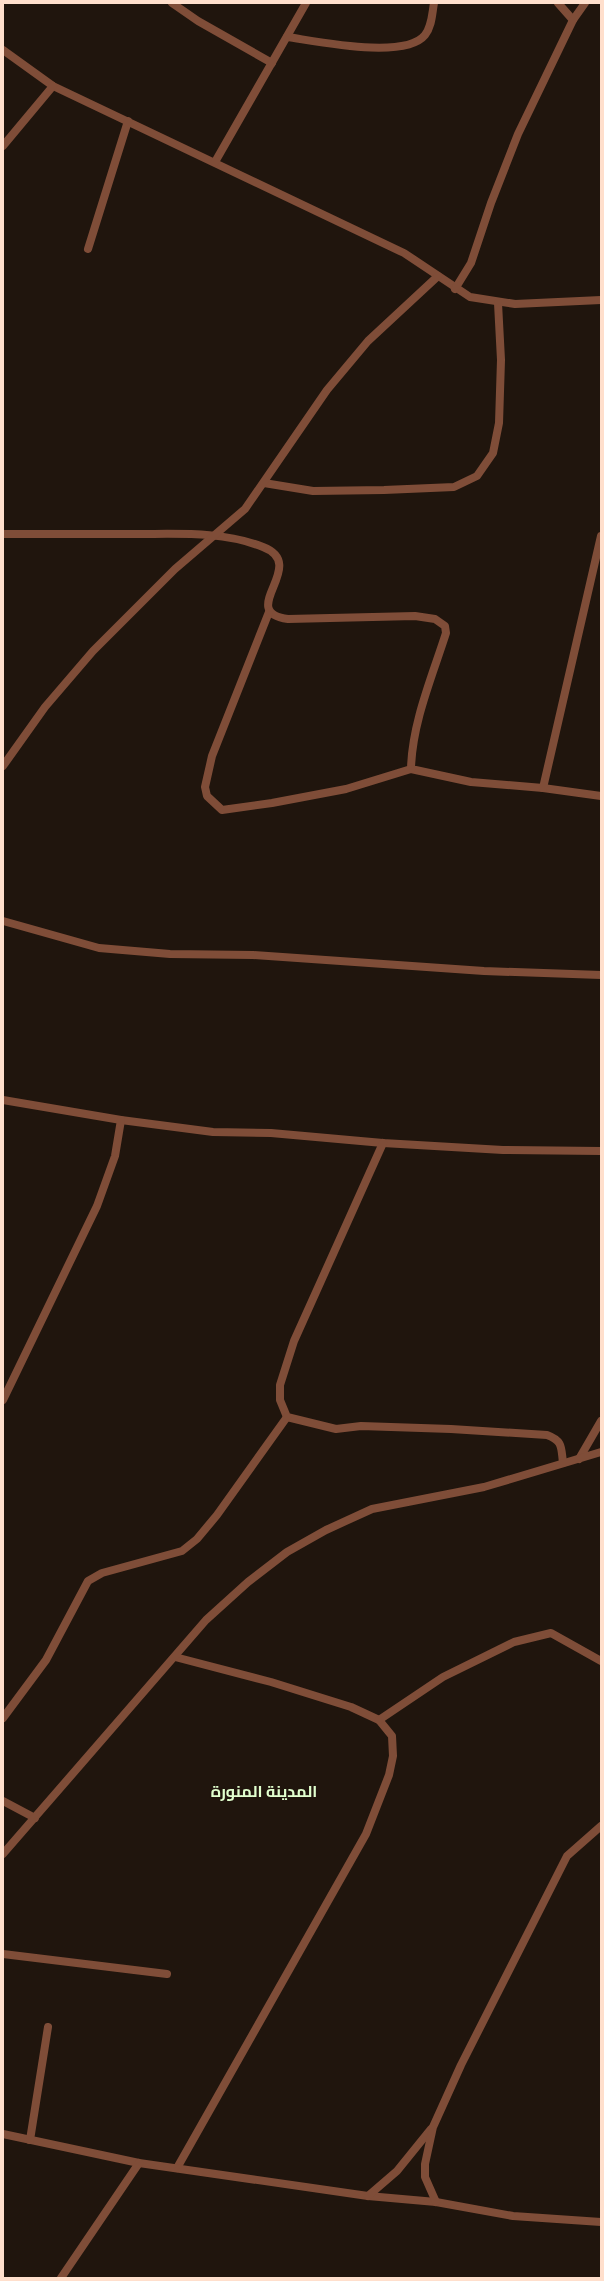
<svg xmlns="http://www.w3.org/2000/svg" width="604" height="2281" font-family="Signika,Cairo,sans-serif">
<rect width="100%" height="100%" fill="#20150d"/>
<g fill="none" stroke-linecap="round" stroke-linejoin="round">
<g stroke="#7f4d38" stroke-width="8">
<path d="M172 3 198 21 272 63"/>
<path d="M558 3 573 20"/>
<path d="M287 37C316 41 405 60 425 35 432 26 432 14 434 3"/>
<path d="M3 50 53 86 404 253 470 297 515 304 601 300"/>
<path d="M3 146 53 86"/>
<path d="M215 162 306 3"/>
<path d="M88 249 128 121"/>
<path d="M455 289 471 263 491 203 518 134 573 20 585 3"/>
<path d="M264 483 313 491 384 490 454 487 477 476 493 453 499 423 501 360 498 303"/>
<path d="M3 534C48 534 92 534 137 534 179 534 223 531 263 547 310 565 235 612 288 619L415 616 435 619 445 626 446 633C432 677 412 723 411 769L471 782 543 788 601 796"/>
<path d="M269 612 212 756 205 787 207 796 222 810 272 803 346 789 411 769"/>
<path d="M3 766 45 707 93 651 175 569 245 509 327 390 368 341 438 276"/>
<path d="M543 788 601 536"/>
<path d="M3 921 99 948 170 954 253 955 484 971 601 975"/>
<path d="M3 1100 121 1120 213 1132 271 1133 383 1143 503 1150 601 1151"/>
<path d="M383 1143 294 1341 280 1385V1400L287 1417 336 1429 361 1426 451 1429 547 1435C563 1441 561 1447 563 1463"/>
<path d="M3 1400 97 1206 115 1156 121 1120"/>
<path d="M579 1459 601 1421"/>
<path d="M175 1657 271 1682 351 1707 379 1720 392 1736 393 1756 389 1775 366 1834 177 2168"/>
<path d="M3 1718 46 1660 88 1581 102 1573 182 1551 197 1539 217 1515 287 1417"/>
<path d="M379 1720 443 1677 514 1642 551 1633 601 1661"/>
<path d="M3 1801 35 1818"/>
<path d="M3 1854 206 1620 248 1582 287 1552 326 1530 372 1509 484 1487 601 1452"/>
<path d="M3 1954 167 1974"/>
<path d="M3 2134 139 2163 368 2196 436 2202 513 2216 601 2222"/>
<path d="M30 2140 48 2027"/>
<path d="M368 2196 397 2171 431 2129"/>
<path d="M436 2202 425 2177V2164L433 2127 461 2065 567 1856 601 1826"/>
<path d="M61 2278 139 2163"/>
</g>
</g>
<g text-anchor="middle" dominant-baseline="central" stroke-width="3" stroke-linejoin="round" paint-order="stroke">
<g font-size="16" font-weight="bold" fill="#e1ffce" stroke="#20150d">
<text x="264" y="1792">المدينة المنورة</text>
</g>
</g>
<rect width="604" height="2281" fill="none" stroke="#ffdfcc" stroke-width="8"/>
</svg>
